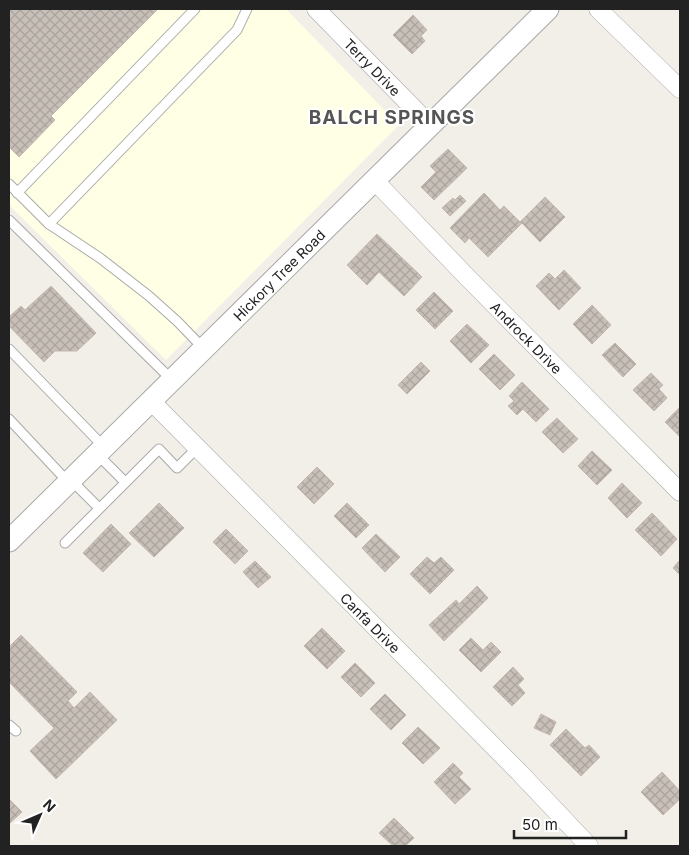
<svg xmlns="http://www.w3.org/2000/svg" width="689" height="855" font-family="Inter,sans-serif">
<defs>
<pattern id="building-cross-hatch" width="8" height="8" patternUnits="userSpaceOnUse" patternTransform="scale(1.25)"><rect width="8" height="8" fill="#c7bfb8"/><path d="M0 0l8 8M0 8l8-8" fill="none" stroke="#aba49e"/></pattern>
</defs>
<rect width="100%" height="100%" fill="#f2efe9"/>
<path fill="#ffffe5" d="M9 9H286L399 125 166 360 9 205Z"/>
<g fill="url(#building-cross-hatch)" stroke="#c4b6ab">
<path d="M9 9H158L51 116 55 120 19 157 9 147Z"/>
<path d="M413 15 427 30 421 36 425 41 412 54 393 35Z"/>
<path d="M448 149 467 168 434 200 421 187 436 172 430 166Z"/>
<path d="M484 193 500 210 504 206 520 222 545 197 565 217 540 242 522 223 488 257 469 238 465 243 450 228Z"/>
<path d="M460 195 466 201 450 216 442 208 453 198 455 200Z"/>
<path d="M377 234 422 277 404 296 379 272 367 285 347 265Z"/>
<path d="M564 270 581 288 559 310 536 286 549 273 555 279Z"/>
<path d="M51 286 96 333 77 351H55L44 362 9 326V317L21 306 25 310Z"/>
<path d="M434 292 453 311 435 329 416 310Z"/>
<path d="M592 305 611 325 592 344 573 324Z"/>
<path d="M467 324 489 345 471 363 450 341Z"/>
<path d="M615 343 636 364 623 377 602 355Z"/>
<path d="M494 354 515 375 500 390 479 369Z"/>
<path d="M421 362 430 371 407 394 398 385Z"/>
<path d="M651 373 663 385 659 389 667 398 654 411 633 390Z"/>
<path d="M522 382 549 409 536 422 523 409 517 415 508 406 514 401 509 396Z"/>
<path d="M680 407V437L665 422Z"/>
<path d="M557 418 578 439 563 453 542 432Z"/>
<path d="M592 451 612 470 597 485 578 466Z"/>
<path d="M317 467 334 484 314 504 297 487Z"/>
<path d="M622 483 642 503 627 518 608 498Z"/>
<path d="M159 503 184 528 154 557 129 533Z"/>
<path d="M347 503 369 525 356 538 334 516Z"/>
<path d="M652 513 677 539 661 556 635 530Z"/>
<path d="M111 524 131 544 103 572 83 553Z"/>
<path d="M226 529 248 551 235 564 213 542Z"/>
<path d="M376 534 400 557 385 572 362 548Z"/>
<path d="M427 557 434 563 441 557 454 570 430 594 410 574Z"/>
<path d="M680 560V575L673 568Z"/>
<path d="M255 561 271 577 258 588 243 572Z"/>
<path d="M477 586 488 598 444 641 429 625 456 600 459 604Z"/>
<path d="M322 628 345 651 327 669 304 646Z"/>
<path d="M21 635 77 692 68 701 74 708 90 692 117 720 56 779 30 751 54 728 9 682V647Z"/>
<path d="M471 638 483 650 491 642 501 652 481 672 459 650Z"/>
<path d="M355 663 375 683 361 697 341 677Z"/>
<path d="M513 667 524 679 518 685 525 693 512 706 493 687Z"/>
<path d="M385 694 406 715 391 730 370 709Z"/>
<path d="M541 714 556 722 550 735 534 728Z"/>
<path d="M418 727 440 748 423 764 402 743Z"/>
<path d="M566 729 585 748 589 745 600 757 581 776 550 745Z"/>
<path d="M453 763 463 773 459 777 471 789 455 804 434 782Z"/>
<path d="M662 772 680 791V799L663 815 641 792Z"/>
<path d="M9 799 22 812 9 824Z"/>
<path d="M394 818 414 838 405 846H393L379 833Z"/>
</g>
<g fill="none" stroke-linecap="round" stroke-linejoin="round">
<g stroke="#a9a9a9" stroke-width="11">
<g id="service">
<path d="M9 184 49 224 100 258 149 296 178 322 204 349"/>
<path d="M17 193 195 9"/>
<path d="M9 220 172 380"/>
<path d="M49 224 237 30 247 9"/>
<path d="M9 349 104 447"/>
<path d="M9 419 69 483"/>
<path d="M98 455 125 482"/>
<path d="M71 480 99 508"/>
<path d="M65 543 159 449 177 468 197 448"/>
<path d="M9 725 16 731"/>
</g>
</g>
<g stroke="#a9a9a9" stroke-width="19">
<g id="minor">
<path id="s1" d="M316 9 430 125"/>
<path d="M598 9 680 89"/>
<path id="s2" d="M375 181 467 277 680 492"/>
<path id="s3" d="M151 401 519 772 589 846"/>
</g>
</g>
<g stroke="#a9a9a9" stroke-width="23">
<g id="tertiary">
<path id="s4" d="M9 541 548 9"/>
</g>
</g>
<use href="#service" stroke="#fff" stroke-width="9"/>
<use href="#minor" stroke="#fff" stroke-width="18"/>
<use href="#tertiary" stroke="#fff" stroke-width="21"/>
</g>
<g text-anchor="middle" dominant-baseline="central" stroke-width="4" stroke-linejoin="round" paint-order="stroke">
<g font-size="14" fill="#222" stroke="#fff">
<text stroke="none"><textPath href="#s1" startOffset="81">Terry Drive</textPath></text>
<text stroke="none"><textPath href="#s4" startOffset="379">Hickory Tree Road</textPath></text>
<text stroke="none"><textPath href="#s2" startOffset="218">Androck Drive</textPath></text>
<text stroke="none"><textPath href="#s3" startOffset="312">Canfa Drive</textPath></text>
</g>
<g font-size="19" font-weight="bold" letter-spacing="1" fill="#555" stroke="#fff">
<text x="392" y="117">BALCH SPRINGS</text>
</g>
</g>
<rect width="689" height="855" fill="none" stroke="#222222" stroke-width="20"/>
<g transform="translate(40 815) rotate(45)" stroke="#ffffff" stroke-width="4" paint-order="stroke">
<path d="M0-4L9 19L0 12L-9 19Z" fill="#222222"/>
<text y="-8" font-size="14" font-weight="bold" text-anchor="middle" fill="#222222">N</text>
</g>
<path d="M514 830v8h112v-8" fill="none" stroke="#222222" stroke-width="2.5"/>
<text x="522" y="830" font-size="15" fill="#222222" stroke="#ffffff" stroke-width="4" paint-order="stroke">50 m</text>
</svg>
